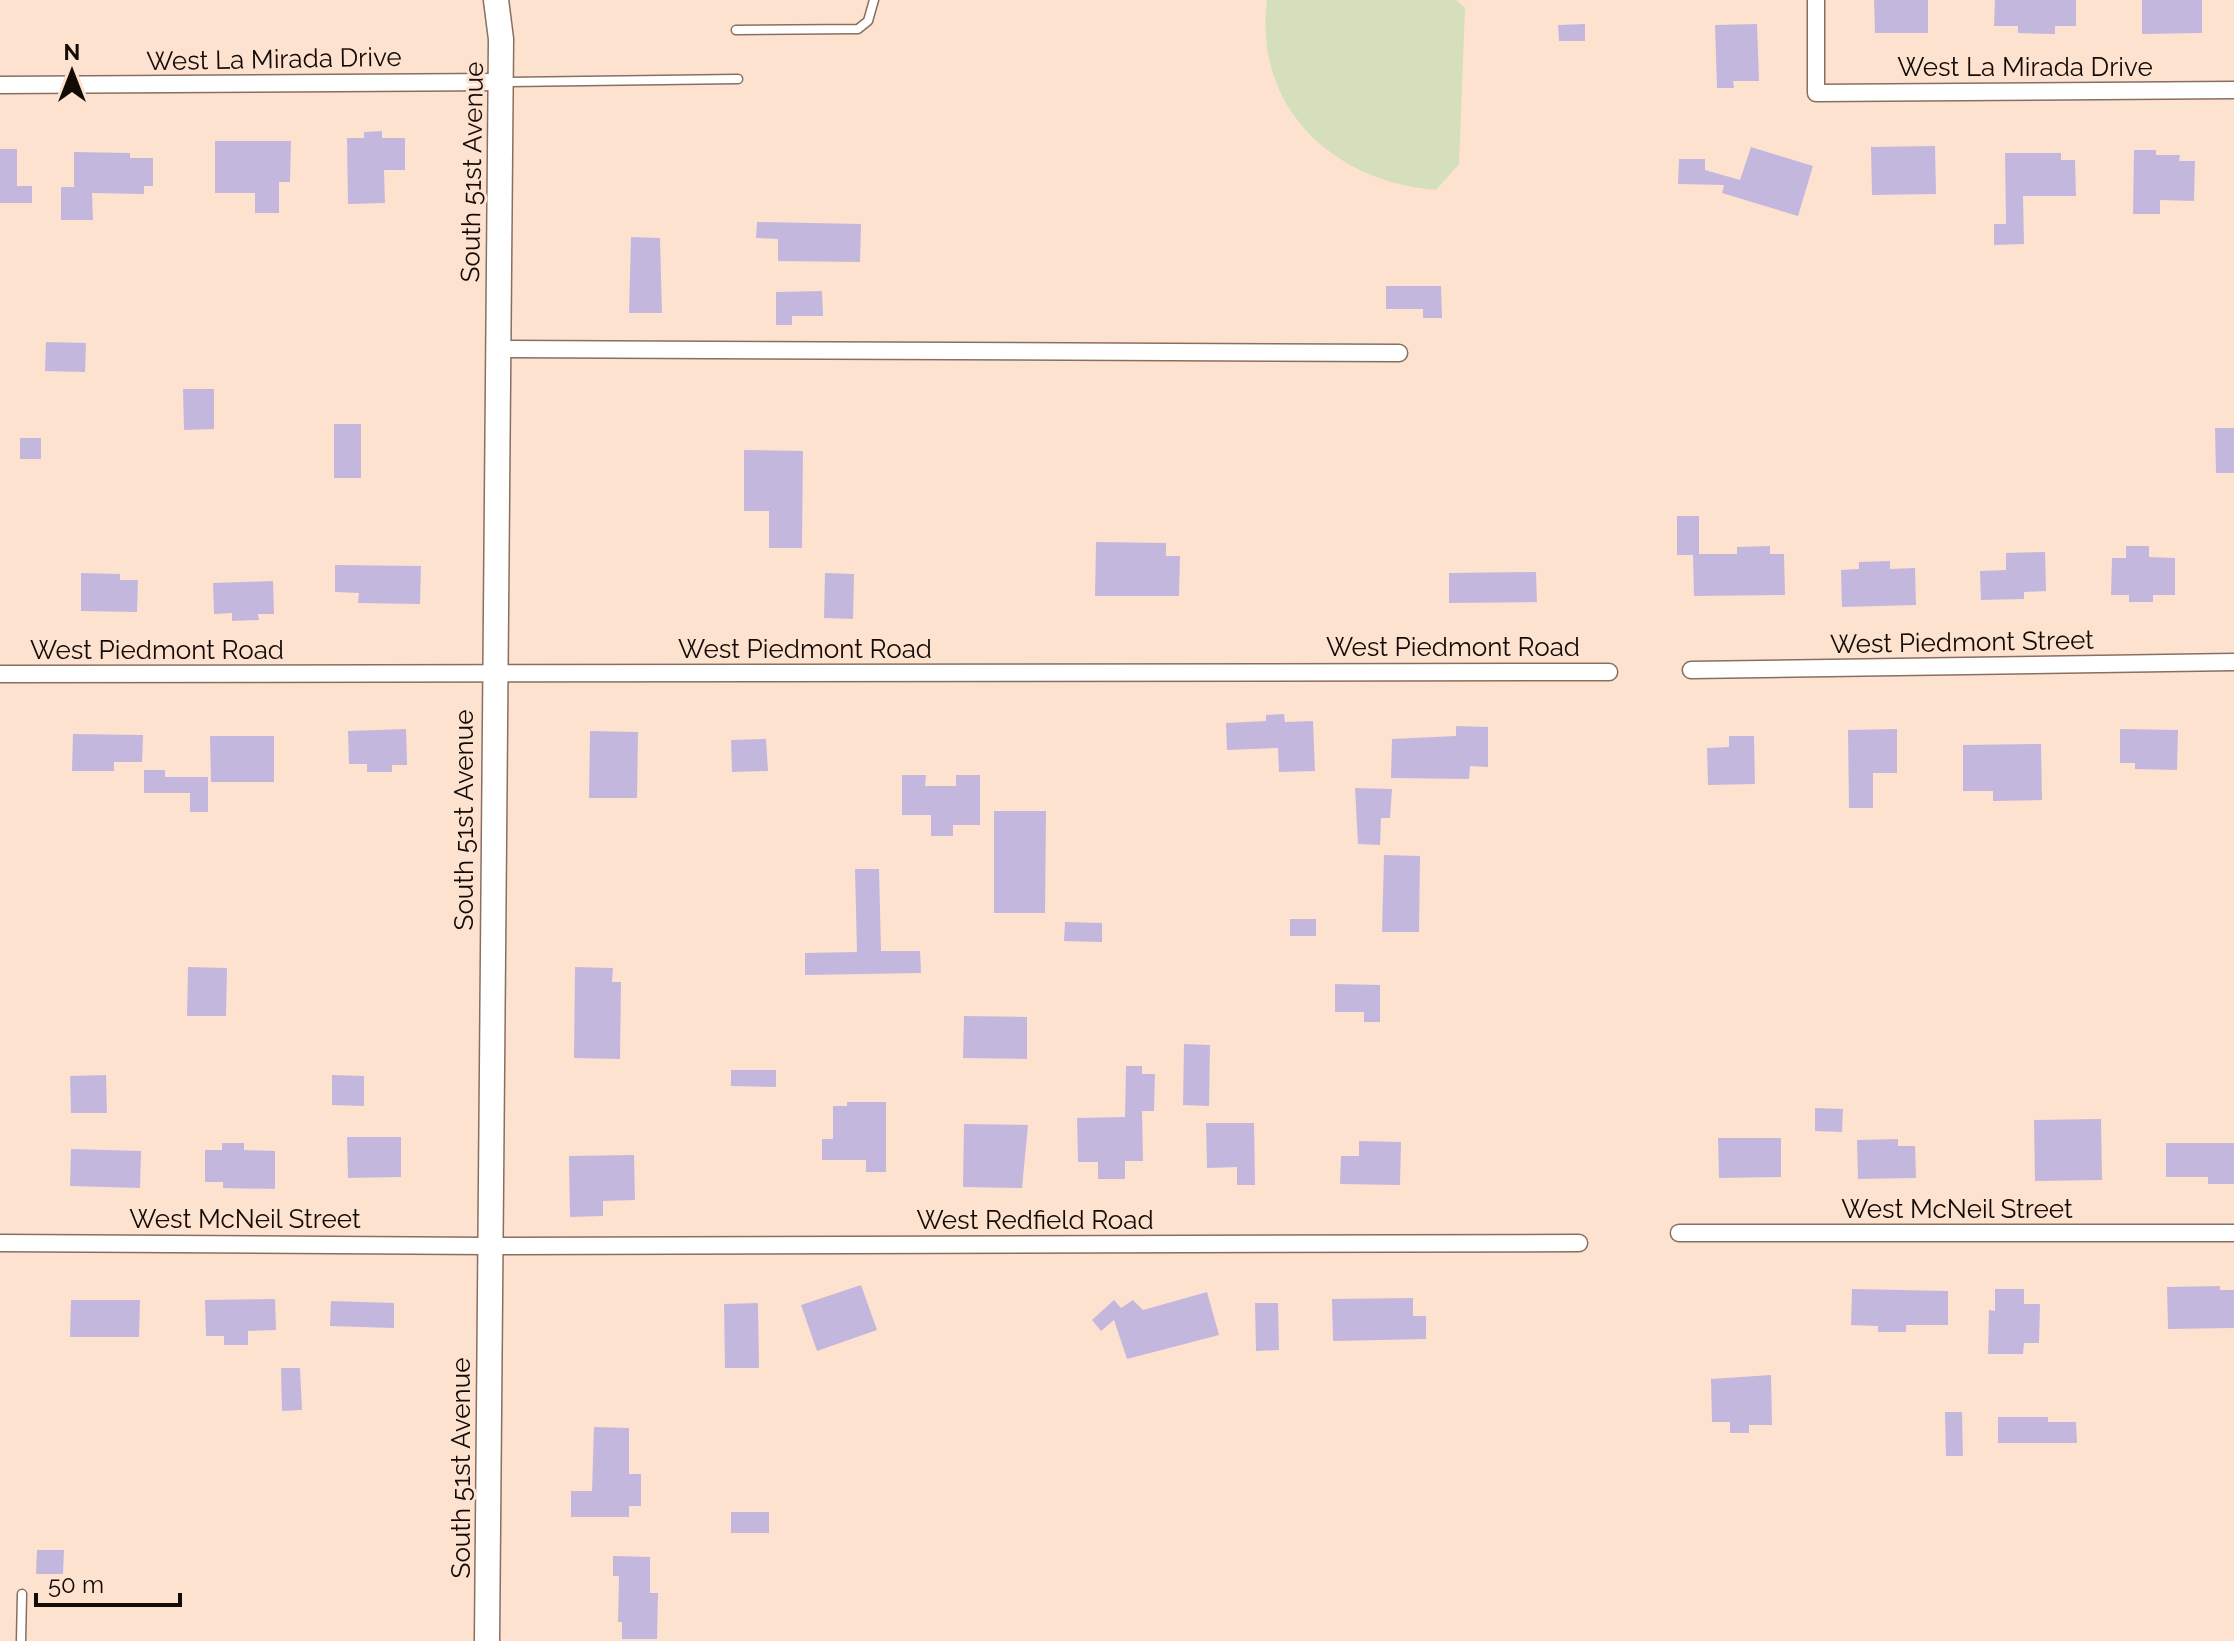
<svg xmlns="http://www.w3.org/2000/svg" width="2234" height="1641" font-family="Raleway,sans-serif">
<rect width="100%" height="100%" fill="#fee2d0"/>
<path fill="#d5dfbb" d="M1267 0H1456L1465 8 1459 164 1436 190C1334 182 1253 108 1267 0Z"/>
<g fill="#c4b7de">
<path d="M1874 0H1928V33H1875Z"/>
<path d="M1995 0H2076V26H2055V34L2018 33V26H1994Z"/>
<path d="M2142 0H2202V33L2142 34Z"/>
<path d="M1585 24V41H1559L1558 25Z"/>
<path d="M1757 24 1759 81H1733L1734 88H1717L1715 25Z"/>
<path d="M382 131V138H405V170H384L385 203 348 204 347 138H364V132Z"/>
<path d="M215 141H291L290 182H279V213H255V193H215Z"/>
<path d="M1935 146 1936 194 1872 195 1871 147Z"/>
<path d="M1751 147 1813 166 1798 216 1722 193 1724 185 1678 184 1679 159H1705V170L1740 180Z"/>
<path d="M0 149H17V186H32V203H0Z"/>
<path d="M2134 150H2156V155H2180L2179 161H2195L2194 201 2160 200V214H2133Z"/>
<path d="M74 152 130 153V158H153V186H144V194L92 193 93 220H61V187H74Z"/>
<path d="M2005 153H2061V160H2075L2076 196H2023L2024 244 1994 245V224H2006Z"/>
<path d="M757 222 861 224 860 262 778 261V239L756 238Z"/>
<path d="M631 237 660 238 662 313H629Z"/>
<path d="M1386 286H1441L1442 318H1423V309H1386Z"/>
<path d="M822 291 823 316H792V325H776V292Z"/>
<path d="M46 342 86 343 85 372 45 371Z"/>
<path d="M183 389H214V429L184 430Z"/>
<rect x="334" y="424" width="27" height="54"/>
<path d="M2215 428H2234V473H2216Z"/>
<rect x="20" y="438" width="21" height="21"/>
<path d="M744 450 803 451 802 548H769V511H744Z"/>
<path d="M1677 516H1699V554H1737V547L1770 546V554H1784L1785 595 1694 596 1693 555H1677Z"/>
<path d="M1096 542 1166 543V556H1180L1179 596H1095Z"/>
<path d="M2126 546H2149V557L2175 558V595H2153V602H2129V595H2111L2112 558H2126Z"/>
<path d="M2045 552 2046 591 2024 592V599L1981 600 1980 571 2006 570V553Z"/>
<path d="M1890 561V569L1915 568 1916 605 1842 607 1841 570 1859 569V562Z"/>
<path d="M335 565 421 566 420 604 358 603 359 593 335 592Z"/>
<path d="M1536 572 1537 602 1449 603V573Z"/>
<path d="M81 573 120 574V580H138L137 612 81 611Z"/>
<path d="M825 573 854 574 853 619 824 618Z"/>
<path d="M273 581 274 614H258L259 620 232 621V613L214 614 213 583Z"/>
<path d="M1284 714 1285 722 1313 721 1315 771 1279 772 1278 748 1227 750 1226 723 1266 721V715Z"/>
<path d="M1456 726 1488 727V767L1470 766 1469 779 1391 778 1392 739 1456 736Z"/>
<path d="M406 729 407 765H392V772H367V764H349L348 731Z"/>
<path d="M1897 729V773H1873V808H1849L1848 730Z"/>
<path d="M2120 729 2178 730 2177 770 2135 769V763H2120Z"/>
<path d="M590 731 638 732 637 798H589Z"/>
<path d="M73 734 143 735 142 762H114V771H72Z"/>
<path d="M210 736H274V782H211Z"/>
<path d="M1729 736H1754L1755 784 1708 785 1707 748 1729 747Z"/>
<path d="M766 739 768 771 732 772 731 740Z"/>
<path d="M2041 744 2042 800 1993 801V791H1963V745Z"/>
<path d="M144 770H165V777H208V812H190V793H144Z"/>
<path d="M902 775H926L925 786H956V775H980V825H953V836H931V815H902Z"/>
<path d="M1355 788 1392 789 1390 818H1381L1380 845 1358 844Z"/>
<path d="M994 811H1046L1045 913H994Z"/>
<path d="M1384 855 1420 856 1419 932H1382Z"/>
<path d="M855 869H879L881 951H920L921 973 805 975V953L857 952Z"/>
<rect x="1290" y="919" width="26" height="17"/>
<path d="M1065 922 1102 923V942L1064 941Z"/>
<path d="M188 967 227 968 226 1016H187Z"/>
<path d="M575 967 613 968 612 982H621L620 1059 574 1058Z"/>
<path d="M1335 984 1380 985V1022H1364V1012H1335Z"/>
<path d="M964 1016 1027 1017V1059L963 1058Z"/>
<path d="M1184 1044 1210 1045 1209 1106 1183 1105Z"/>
<path d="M1126 1066H1142V1074H1155L1154 1111H1142L1143 1161H1125V1179H1098V1162H1078L1077 1118 1125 1117Z"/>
<path d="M731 1070H776V1087L731 1086Z"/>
<path d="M106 1075 107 1113H71L70 1076Z"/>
<path d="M332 1075 364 1076V1106L332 1105Z"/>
<path d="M847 1102H886V1172H866V1160H822V1139H833V1106H847Z"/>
<path d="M1815 1108 1843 1109 1842 1132 1815 1131Z"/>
<path d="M2101 1119 2102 1180 2035 1181 2034 1120Z"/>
<path d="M1206 1123H1254L1255 1185H1237V1167L1207 1168Z"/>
<path d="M964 1124 1028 1125 1022 1188 963 1187Z"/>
<path d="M347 1137H401V1177L348 1178Z"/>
<path d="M1718 1138H1781V1177L1719 1178Z"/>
<path d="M1898 1139V1146H1915L1916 1178 1858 1179 1857 1140Z"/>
<path d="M1359 1141 1401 1142 1400 1185 1340 1184 1341 1156H1359Z"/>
<path d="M222 1143H244V1150L275 1151V1189L223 1188V1182H205V1150H222Z"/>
<path d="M2166 1143H2234V1184H2208V1177H2166Z"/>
<path d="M71 1149 141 1151 140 1188 70 1186Z"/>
<path d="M634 1155 635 1200 603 1201V1216L570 1217 569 1156Z"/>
<path d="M861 1285 877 1330 817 1351 801 1305Z"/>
<path d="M2220 1286V1290H2234V1328L2168 1329 2167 1287Z"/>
<path d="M1852 1289 1948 1291V1325H1906V1332H1878V1326L1851 1325Z"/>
<path d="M1995 1289H2024V1304H2040L2039 1343H2024L2023 1354H1988L1989 1310 1995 1311Z"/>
<path d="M1207 1292 1219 1335 1127 1359 1114 1320 1101 1331 1092 1320 1114 1300 1121 1308 1133 1300 1143 1310Z"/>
<path d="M1413 1298V1316H1426V1339L1333 1341 1332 1299Z"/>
<path d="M275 1299 276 1330 248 1331V1345H224V1336H206L205 1300Z"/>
<path d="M71 1300H140L139 1337H70Z"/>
<path d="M331 1301 394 1303V1328L330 1326Z"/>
<path d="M758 1303 759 1368H725L724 1304Z"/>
<path d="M1255 1303H1278L1279 1350 1256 1351Z"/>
<path d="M281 1368H300L302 1410 282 1411Z"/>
<path d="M1771 1375 1772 1425H1749V1433H1730V1422H1712L1711 1379Z"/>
<path d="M1945 1412H1962L1963 1456H1946Z"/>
<path d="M1998 1417H2048V1422H2076L2077 1443H1998Z"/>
<path d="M594 1427 629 1428V1474H641V1506H629V1517H571V1491H592Z"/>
<rect x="731" y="1512" width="38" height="21"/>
<path d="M37 1550H64L63 1574H36Z"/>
<path d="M613 1556 650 1557V1593H658L657 1639H622V1622H618L619 1576H613Z"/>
</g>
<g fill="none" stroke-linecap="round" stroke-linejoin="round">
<g stroke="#886f5f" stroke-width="11">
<g id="service">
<path d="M736 30 858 29 868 21 874 0"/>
<path d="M502 82 738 79"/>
<path d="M21 1641 22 1594"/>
</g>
</g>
<g stroke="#886f5f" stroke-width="19">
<g id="minor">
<path d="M1816 0V93L2234 90"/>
<path d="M0 85 501 82"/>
<path d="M498 349 1399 353"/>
<path d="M1691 670 2234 662"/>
<path d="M0 674 1609 672"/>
<path d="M1679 1233H2234"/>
<path d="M0 1243 490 1246 1579 1243"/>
</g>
</g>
<g stroke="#886f5f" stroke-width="27">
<path id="primary" d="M487 1641 501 39 496 0"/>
</g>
<use href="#service" stroke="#fff" stroke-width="8"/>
<use href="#minor" stroke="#fff" stroke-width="16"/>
<use href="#primary" stroke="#fff" stroke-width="24"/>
</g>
<g text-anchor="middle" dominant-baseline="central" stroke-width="6" stroke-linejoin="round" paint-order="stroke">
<g font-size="26" fill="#140b06" stroke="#fee2d0">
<text transform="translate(274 59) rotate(-1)">West La Mirada Drive</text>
<text x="2025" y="67">West La Mirada Drive</text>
<text transform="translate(472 172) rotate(-89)">South 51st Avenue</text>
<text transform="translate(1962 642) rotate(-1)">West Piedmont Street</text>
<text x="1453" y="647">West Piedmont Road</text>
<text x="805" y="649">West Piedmont Road</text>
<text x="157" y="650">West Piedmont Road</text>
<text transform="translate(464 820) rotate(-90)">South 51st Avenue</text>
<text x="1957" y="1209">West McNeil Street</text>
<text x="245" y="1219">West McNeil Street</text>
<text x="1035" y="1220">West Redfield Road</text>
<text transform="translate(461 1468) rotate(-90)">South 51st Avenue</text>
</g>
</g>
<g transform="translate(72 72)" stroke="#fee2d0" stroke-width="6" paint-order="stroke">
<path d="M0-6L14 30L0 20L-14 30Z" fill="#140b06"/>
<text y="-12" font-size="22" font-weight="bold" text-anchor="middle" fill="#140b06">N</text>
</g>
<path d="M36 1593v12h144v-12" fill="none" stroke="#140b06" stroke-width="4"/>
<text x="48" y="1593" font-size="24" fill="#140b06" stroke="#fee2d0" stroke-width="6" paint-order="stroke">50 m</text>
</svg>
